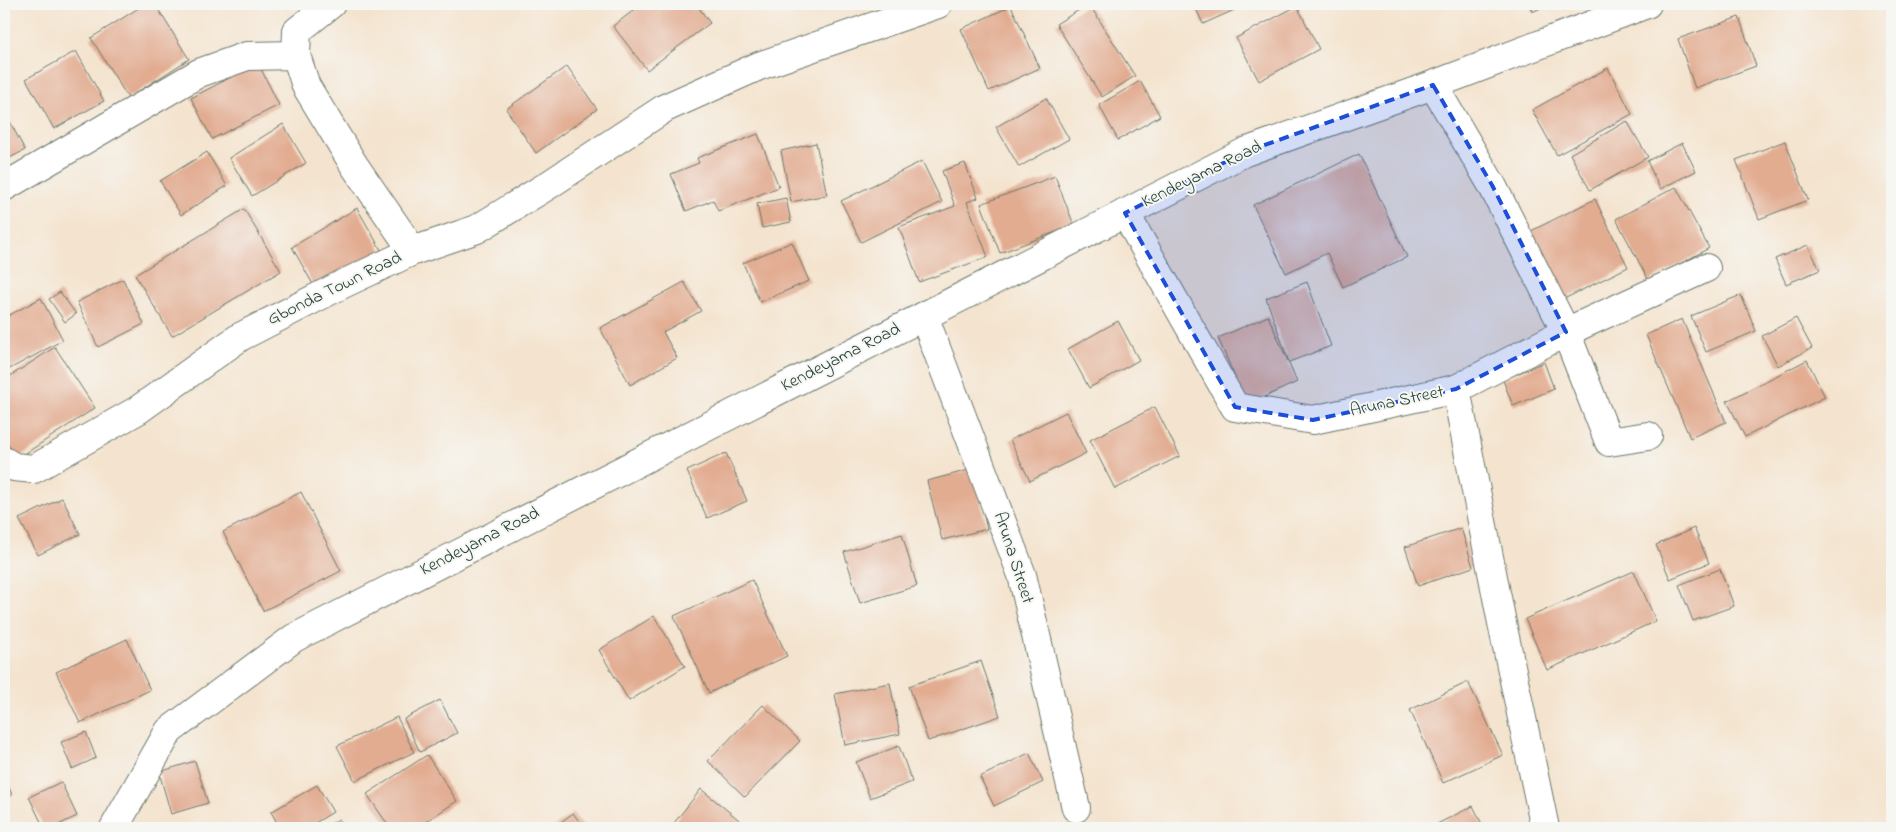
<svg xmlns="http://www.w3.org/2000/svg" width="1896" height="832" font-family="'Indie Flower',sans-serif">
<rect width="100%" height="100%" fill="#f6f6f2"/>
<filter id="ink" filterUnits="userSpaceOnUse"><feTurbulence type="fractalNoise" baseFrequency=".02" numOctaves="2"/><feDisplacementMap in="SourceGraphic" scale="10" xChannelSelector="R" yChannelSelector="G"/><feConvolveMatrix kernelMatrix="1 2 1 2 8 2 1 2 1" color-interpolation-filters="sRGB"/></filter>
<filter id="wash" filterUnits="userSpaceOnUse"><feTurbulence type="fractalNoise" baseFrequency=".0096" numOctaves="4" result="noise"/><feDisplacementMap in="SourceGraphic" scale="20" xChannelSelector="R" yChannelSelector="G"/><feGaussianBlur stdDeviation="1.12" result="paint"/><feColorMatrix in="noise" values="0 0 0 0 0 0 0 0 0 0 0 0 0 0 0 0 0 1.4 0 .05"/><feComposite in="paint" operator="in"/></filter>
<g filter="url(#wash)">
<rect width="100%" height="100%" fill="#f4e4cf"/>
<g id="blocks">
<g fill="#e2ac91">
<path d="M145 4H155L189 59 128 98 91 38Z"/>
<path d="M642 4H696L710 23 647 70 613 26Z"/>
<path d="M1089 4 1135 76 1102 97 1056 24Z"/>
<path d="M1194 4H1242L1243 6 1203 24Z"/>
<path d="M1529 4H1550L1532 12Z"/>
<path d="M1011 6 1040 68 989 91 961 29Z"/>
<path d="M1297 6 1319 49 1259 81 1236 38Z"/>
<path d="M1739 17 1756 66 1695 88 1678 39Z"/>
<path d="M76 51 104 101 54 129 26 79Z"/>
<path d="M258 63 279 105 212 139 191 98Z"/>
<path d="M567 66 597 109 536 153 506 109Z"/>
<path d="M1608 68 1632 114 1557 155 1532 110Z"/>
<path d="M1140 81 1160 116 1118 140 1099 105Z"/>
<path d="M1046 98 1069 139 1019 167 996 127Z"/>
<path d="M4 111 25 150 4 161Z"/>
<path d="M1627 121 1648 157 1590 190 1570 154Z"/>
<path d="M283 124 306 163 252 196 229 158Z"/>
<path d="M758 134 779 187 718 211 713 200 686 211 671 174 699 163 697 158Z"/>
<path d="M1785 141 1808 200 1759 219 1736 160Z"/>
<path d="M816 143 827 195 791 202 781 151Z"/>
<path d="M1682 143 1696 171 1660 189 1647 161Z"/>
<path d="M207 152 227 186 181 215 160 181Z"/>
<path d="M1359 154 1407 257 1343 287 1327 253 1286 273 1253 205Z"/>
<path d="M922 161 942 202 861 242 841 201Z"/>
<path d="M965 163 978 198 967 202 988 257 919 282 899 227 955 206 942 171Z"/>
<path d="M1055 176 1074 225 1000 253 981 204Z"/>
<path d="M1676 187 1709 248 1649 281 1616 219Z"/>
<path d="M786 198 791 222 762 228 757 204Z"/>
<path d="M1595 199 1628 267 1562 300 1529 232Z"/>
<path d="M357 208 381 250 315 288 292 247Z"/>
<path d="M244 209 281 271 172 336 135 275Z"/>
<path d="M792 242 809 281 760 302 743 263Z"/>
<path d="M1808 245 1820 270 1786 284 1775 259Z"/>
<path d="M123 279 144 324 98 347 77 302Z"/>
<path d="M684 282 701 311 663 332 677 358 630 385 600 328Z"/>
<path d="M1307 282 1331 346 1289 362 1266 298Z"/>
<path d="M60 292 76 314 65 322 49 299Z"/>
<path d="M1741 295 1756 331 1706 352 1691 316Z"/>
<path d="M41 298 63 340 4 372V318Z"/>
<path d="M1268 316 1297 382 1247 405 1218 338Z"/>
<path d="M1796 318 1812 348 1778 366 1762 336Z"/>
<path d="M1682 319 1726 422 1690 438 1646 335Z"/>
<path d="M1118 321 1139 360 1089 388 1068 349Z"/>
<path d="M55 347 95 408 17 459 4 438V380Z"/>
<path d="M1807 360 1825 397 1745 437 1727 401Z"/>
<path d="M1544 362 1554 389 1513 406 1503 380Z"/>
<path d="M1155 407 1180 456 1115 489 1090 440Z"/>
<path d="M1066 412 1086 453 1030 481 1010 440Z"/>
<path d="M726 453 747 501 707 518 687 471Z"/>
<path d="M973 469 987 529 942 540 927 481Z"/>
<path d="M301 492 341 571 263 611 223 532Z"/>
<path d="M62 498 80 534 38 555 19 519Z"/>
<path d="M1461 528 1473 567 1418 586 1405 547Z"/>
<path d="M1694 528 1709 563 1670 579 1656 545Z"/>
<path d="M902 534 917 586 860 603 844 552Z"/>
<path d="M1720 569 1734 606 1693 621 1679 585Z"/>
<path d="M1634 571 1656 621 1547 670 1525 619Z"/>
<path d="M752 580 787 656 709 693 674 616Z"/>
<path d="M654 616 685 666 629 701 599 650Z"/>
<path d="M127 639 150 690 80 723 56 672Z"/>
<path d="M981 661 1000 716 928 741 909 686Z"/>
<path d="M1468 682 1503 755 1443 783 1410 710Z"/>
<path d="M890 683 900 734 845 745 835 694Z"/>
<path d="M440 700 457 733 420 752 404 719Z"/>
<path d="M763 705 800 741 745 797 708 761Z"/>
<path d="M397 717 414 752 355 781 337 746Z"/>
<path d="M86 732 96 758 72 769 61 742Z"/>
<path d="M899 746 912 782 870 798 856 762Z"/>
<path d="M1029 753 1043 782 994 806 980 777Z"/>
<path d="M427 755 457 801 416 828H390L367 794Z"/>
<path d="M195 761 208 803 171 814 159 772Z"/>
<path d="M4 775 12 795 4 798Z"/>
<path d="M61 782 77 816 52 828H44L29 797Z"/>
<path d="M317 785 333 812 307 828H280L271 812Z"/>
<path d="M701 789 749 828H670Z"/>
<path d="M1473 806 1484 828H1429Z"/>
<path d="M573 813 584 828H553Z"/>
<path d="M339 819 344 828H323Z"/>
</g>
</g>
</g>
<g filter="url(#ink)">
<use href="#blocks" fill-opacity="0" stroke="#6a776a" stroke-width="1"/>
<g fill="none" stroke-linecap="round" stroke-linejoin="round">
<g stroke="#6a776a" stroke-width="30">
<g id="street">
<path d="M1433 85 1492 185 1566 332 1609 442 1648 436"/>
<path d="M4 187 199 73 247 56 296 55"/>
<path d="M1125 213 1235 407 1313 420 1456 389 1502 623 1545 828"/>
<path d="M413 251 477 229 547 186 665 108 759 66 938 4"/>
<path d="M924 316 1022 575 1076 808"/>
<path d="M1456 389 1566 332 1706 268"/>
<path d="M4 461 14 467 34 469 138 410 240 337 343 284 413 251 354 165 306 86 296 55 297 31 331 4"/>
<path d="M114 828 169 731 294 638 1245 152 1433 85 1647 4"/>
</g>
</g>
<use href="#street" stroke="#fff" stroke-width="28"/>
</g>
</g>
<path fill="#1d4ed8" fill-opacity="0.2" stroke="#1d4ed8" stroke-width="4" stroke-dasharray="10 6" stroke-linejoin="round" d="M1433 85 1492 185 1566 332 1456 389 1313 420 1235 407 1125 213 1245 152Z"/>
<g text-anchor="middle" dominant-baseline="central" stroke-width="4" stroke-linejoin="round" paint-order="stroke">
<g font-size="18" fill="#1f3d34" stroke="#f6f6f2">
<text transform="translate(1202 175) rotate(-26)">Kendeyama Road</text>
<text transform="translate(335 289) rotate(-26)">Gbonda Town Road</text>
<text transform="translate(841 358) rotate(-27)">Kendeyama Road</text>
<text transform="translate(1397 402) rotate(-12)">Aruna Street</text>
<text transform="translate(480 542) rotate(-27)">Kendeyama Road</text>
<text transform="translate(1013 558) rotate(72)">Aruna Street</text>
</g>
</g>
<rect width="1896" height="832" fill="none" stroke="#f6f6f2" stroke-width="20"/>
</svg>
